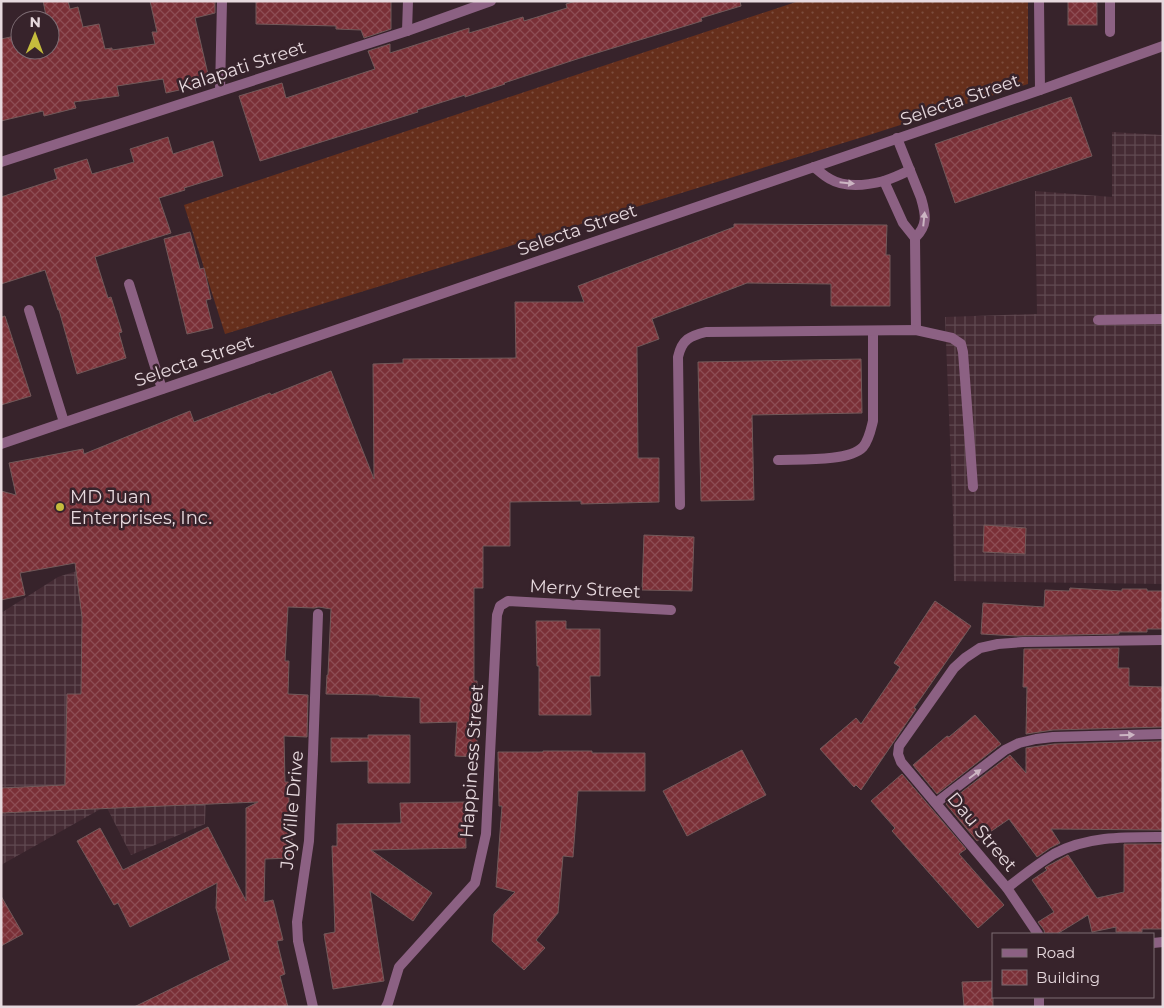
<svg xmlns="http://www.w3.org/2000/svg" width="1164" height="1008" font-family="Montserrat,sans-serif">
<defs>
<pattern id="industrial-grid" width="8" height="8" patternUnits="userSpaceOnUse" patternTransform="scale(1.25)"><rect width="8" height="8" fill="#452b34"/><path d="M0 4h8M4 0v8" fill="none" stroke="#604951"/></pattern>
<pattern id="grass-dots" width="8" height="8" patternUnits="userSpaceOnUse" patternTransform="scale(1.25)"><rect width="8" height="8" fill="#662f1c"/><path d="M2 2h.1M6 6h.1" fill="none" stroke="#7c4d3d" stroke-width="1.8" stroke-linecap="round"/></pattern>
<pattern id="building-cross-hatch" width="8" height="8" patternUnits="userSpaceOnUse" patternTransform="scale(1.25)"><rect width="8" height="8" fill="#7a3037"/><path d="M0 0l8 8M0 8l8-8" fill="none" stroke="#8d4d54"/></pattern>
</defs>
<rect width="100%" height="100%" fill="#37232b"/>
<g fill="url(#industrial-grid)">
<path d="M1112 132 1163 135V584L954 581 953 514 945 317 1037 314 1035 191 1112 197Z"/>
<path d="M215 527 205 824 131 855 106 806 1 865V613L58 577Z"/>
</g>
<path fill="url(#grass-dots)" d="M799 1H1028V84L866 136 225 334 184 205Z"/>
<g fill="url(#building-cross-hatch)" stroke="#72595a">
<path d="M43 1H68L70 9 78 7 83 27 99 24 105 49 112 48V50L155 44 152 32H157L150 1H215V13L195 18 210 83 166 93 163 79 117 86 119 96 74 102 76 108 44 116 43 111 1 121V39L20 35V50H50V20H47Z"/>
<path d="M256 1H391V29L364 38 361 30 336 29V26L256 24Z"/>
<path d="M576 1H740L741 6 701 18 702 21 577 59 504 83 505 84 465 97V95L417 110 418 112 260 161 239 96 282 83 286 98 375 69 368 51 390 44V53L469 28V33L523 17 524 21 567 8 566 4Z"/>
<rect x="1068" y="1" width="29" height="24"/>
<path d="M1071 97 1092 156 955 203 935 144Z"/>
<path d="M168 137 173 154 213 141 223 176 184 188 185 190 159 198 171 233 95 257 108 298 111 297 122 332 119 333 126 358 77 374 59 310H58L45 270 1 284V197L57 179 54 169 87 159 92 174 134 162 130 149Z"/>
<path d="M734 224 887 225 886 255H890V306H831V284L747 283 652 319 659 339 637 347 638 458H659V502L581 504V501L510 502V546H483V588H474V681H477V757L455 756 457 722 420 723V698L379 696V695L326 694 327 675H328L331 609 319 607 314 608 288 607 285 661H289L288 694 308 695 307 737 284 736 285 782H289V819H292V858L265 859 264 902 273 900 283 940 277 941 285 974 280 976 288 1007H134L230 960 216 908 217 883 130 927 118 903 114 905 77 841 100 828 123 870 208 827 246 901V808L258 802 1 813V788L65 785 67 694H81L82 617 75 563 20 573 25 595 1 600V491L16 495 9 463 83 449 84 454 190 411 194 422 270 393 271 395 331 371 374 479 373 364 403 363V359L516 358 515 302H584L578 286 734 227Z"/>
<path d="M190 232 200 269 204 268 211 299 206 300 213 328 187 334 164 239Z"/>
<path d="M5 316 31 396 1 405V317Z"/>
<path d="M861 359 862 413 752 415 754 500 701 501 698 362Z"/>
<path d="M984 525 1026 528 1025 554 983 552Z"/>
<path d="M644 535 694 537 692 591 642 590Z"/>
<path d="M1070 588 1122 591V589H1147V591H1163V629H1147V632H1119V634L1017 636 981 634 983 603 1044 607 1045 590 1069 591Z"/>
<path d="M935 601 971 626 914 708 916 709 861 790 856 785 854 787 820 749 856 718 861 724 900 667 894 663Z"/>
<path d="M536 621H566V629H600V676H590L591 715H539V666H537Z"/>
<path d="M1119 648 1118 668H1129V686L1163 687V727L1053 730 1026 734 1027 687H1023L1024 649Z"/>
<path d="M975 715 1001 744 937 794 913 765 947 736 949 737Z"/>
<path d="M368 735H410V783H368V761L331 762V738H368Z"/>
<path d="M1163 741V830L1051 829 1060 843 1050 848 1037 857 1009 819 977 841 946 804 1010 755 1026 773V748L1054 744Z"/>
<path d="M742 750 766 795 687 836 663 791Z"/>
<path d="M543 751H592V753H645V791H578L573 857 563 856 558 913 536 940 545 948 524 970 492 941 494 914 515 892 496 887 502 806H499L498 752H543Z"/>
<path d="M902 774 966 849 959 854 1004 905 978 928 892 831 895 828 871 801Z"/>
<path d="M465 802 466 848 371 850 432 893 413 921 370 891 384 981 333 989 324 934 335 932 332 846H337V824L401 823 400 803Z"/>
<path d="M1124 844H1163L1162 929H1142V932H1116V927L1092 932 1088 915 1057 934H1045L1044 930 1038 922 1054 912 1032 880 1047 870 1045 868 1046 867 1068 855 1097 898 1124 892Z"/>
<path d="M1 896 23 934 1 946Z"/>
<path d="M993 981V1007H964L962 982Z"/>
</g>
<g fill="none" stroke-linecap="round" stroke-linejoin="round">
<g stroke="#8c6183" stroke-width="10">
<path d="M1039 1 1040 90"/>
<path d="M897 138 921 198C926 215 928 225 915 238"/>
<path d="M814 167C819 171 824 176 830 179 845 188 868 185 884 181 893 178 902 174 910 170"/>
<path d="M884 181 903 223 915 238 916 330"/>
<path d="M129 284 162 389"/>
<path d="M29 310 64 422"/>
<path d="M1098 320 1163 319"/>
<path d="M778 460C798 459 849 462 863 447 869 440 871 429 873 421V331"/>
<path d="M680 505 678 357C682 339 690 336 706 332L916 330 952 338 961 344 963 352 973 487"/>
</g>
<g stroke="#8c6183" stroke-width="10">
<path d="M1110 1V32"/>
<path d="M407 31 408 1"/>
<path d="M220 91 222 1"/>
<path d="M1 162 407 31 491 1"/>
<path d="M1 444 1040 90 1163 46"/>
<path d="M936 803 1005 750 1019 743 1036 739 1053 737 1163 734"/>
<path d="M1007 888C1021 877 1039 863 1054 854 1087 836 1126 837 1163 837"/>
<path d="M1038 934 1007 888 901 762 898 754 899 746 954 668 965 658 980 648 998 644 1023 642 1163 640"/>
<path d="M1153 943 1163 942"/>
<path d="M313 1007 298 941 297 922 309 841 313 754 318 614"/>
<path d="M386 1007 388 1003 399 967 475 883 486 834 497 615 500 606 508 601 671 610"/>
<path d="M1039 1007V997"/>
</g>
</g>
<defs><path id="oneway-solid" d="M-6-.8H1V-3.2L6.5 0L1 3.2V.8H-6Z" transform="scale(1.25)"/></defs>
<g fill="#ccb5c3">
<use href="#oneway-solid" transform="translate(847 183) rotate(6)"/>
<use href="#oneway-solid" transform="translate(924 219) rotate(-84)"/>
<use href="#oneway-solid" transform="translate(1127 735) rotate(-2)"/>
<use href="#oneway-solid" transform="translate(975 774) rotate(-37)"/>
</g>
<circle fill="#c5bc3d" stroke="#37232b" stroke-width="2" cx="60" cy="507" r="5"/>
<g text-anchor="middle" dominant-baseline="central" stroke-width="5" stroke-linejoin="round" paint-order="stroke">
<g font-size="18" fill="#e7d9de" stroke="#37232b">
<text transform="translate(242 67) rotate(-18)">Kalapati Street</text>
<text transform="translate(960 100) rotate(-19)">Selecta Street</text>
<text transform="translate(577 230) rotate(-19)">Selecta Street</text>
<text transform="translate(194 361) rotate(-19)">Selecta Street</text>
<text transform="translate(585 589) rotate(3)">Merry Street</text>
<text transform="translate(472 761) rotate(-86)">Happiness Street</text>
<text transform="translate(292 810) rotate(-85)">JoyVille Drive</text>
<text transform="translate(982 832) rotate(50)">Dau Street</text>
</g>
<g font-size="18" fill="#e7d9de" stroke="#37232b" text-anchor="start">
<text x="70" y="497">MD Juan<tspan x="70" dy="21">Enterprises, Inc.</tspan></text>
</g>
</g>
<rect width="1164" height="1008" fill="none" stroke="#e7d9de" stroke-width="5"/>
<rect x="992" y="933" width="162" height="65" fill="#37232b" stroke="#7d6c73"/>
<rect x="1002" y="949" width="25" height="8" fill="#8c6183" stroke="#7d6c73"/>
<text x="1036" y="958" font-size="15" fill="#e7d9de">Road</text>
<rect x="1002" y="970" width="25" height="15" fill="url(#building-cross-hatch)" stroke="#7d6c73"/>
<text x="1036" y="983" font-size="15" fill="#e7d9de">Building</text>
<g transform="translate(35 35) rotate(1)"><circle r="24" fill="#37232b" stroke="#7d6c73"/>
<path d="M0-4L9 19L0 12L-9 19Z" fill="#c5bc3d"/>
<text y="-8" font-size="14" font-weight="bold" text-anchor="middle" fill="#e7d9de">N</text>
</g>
</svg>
